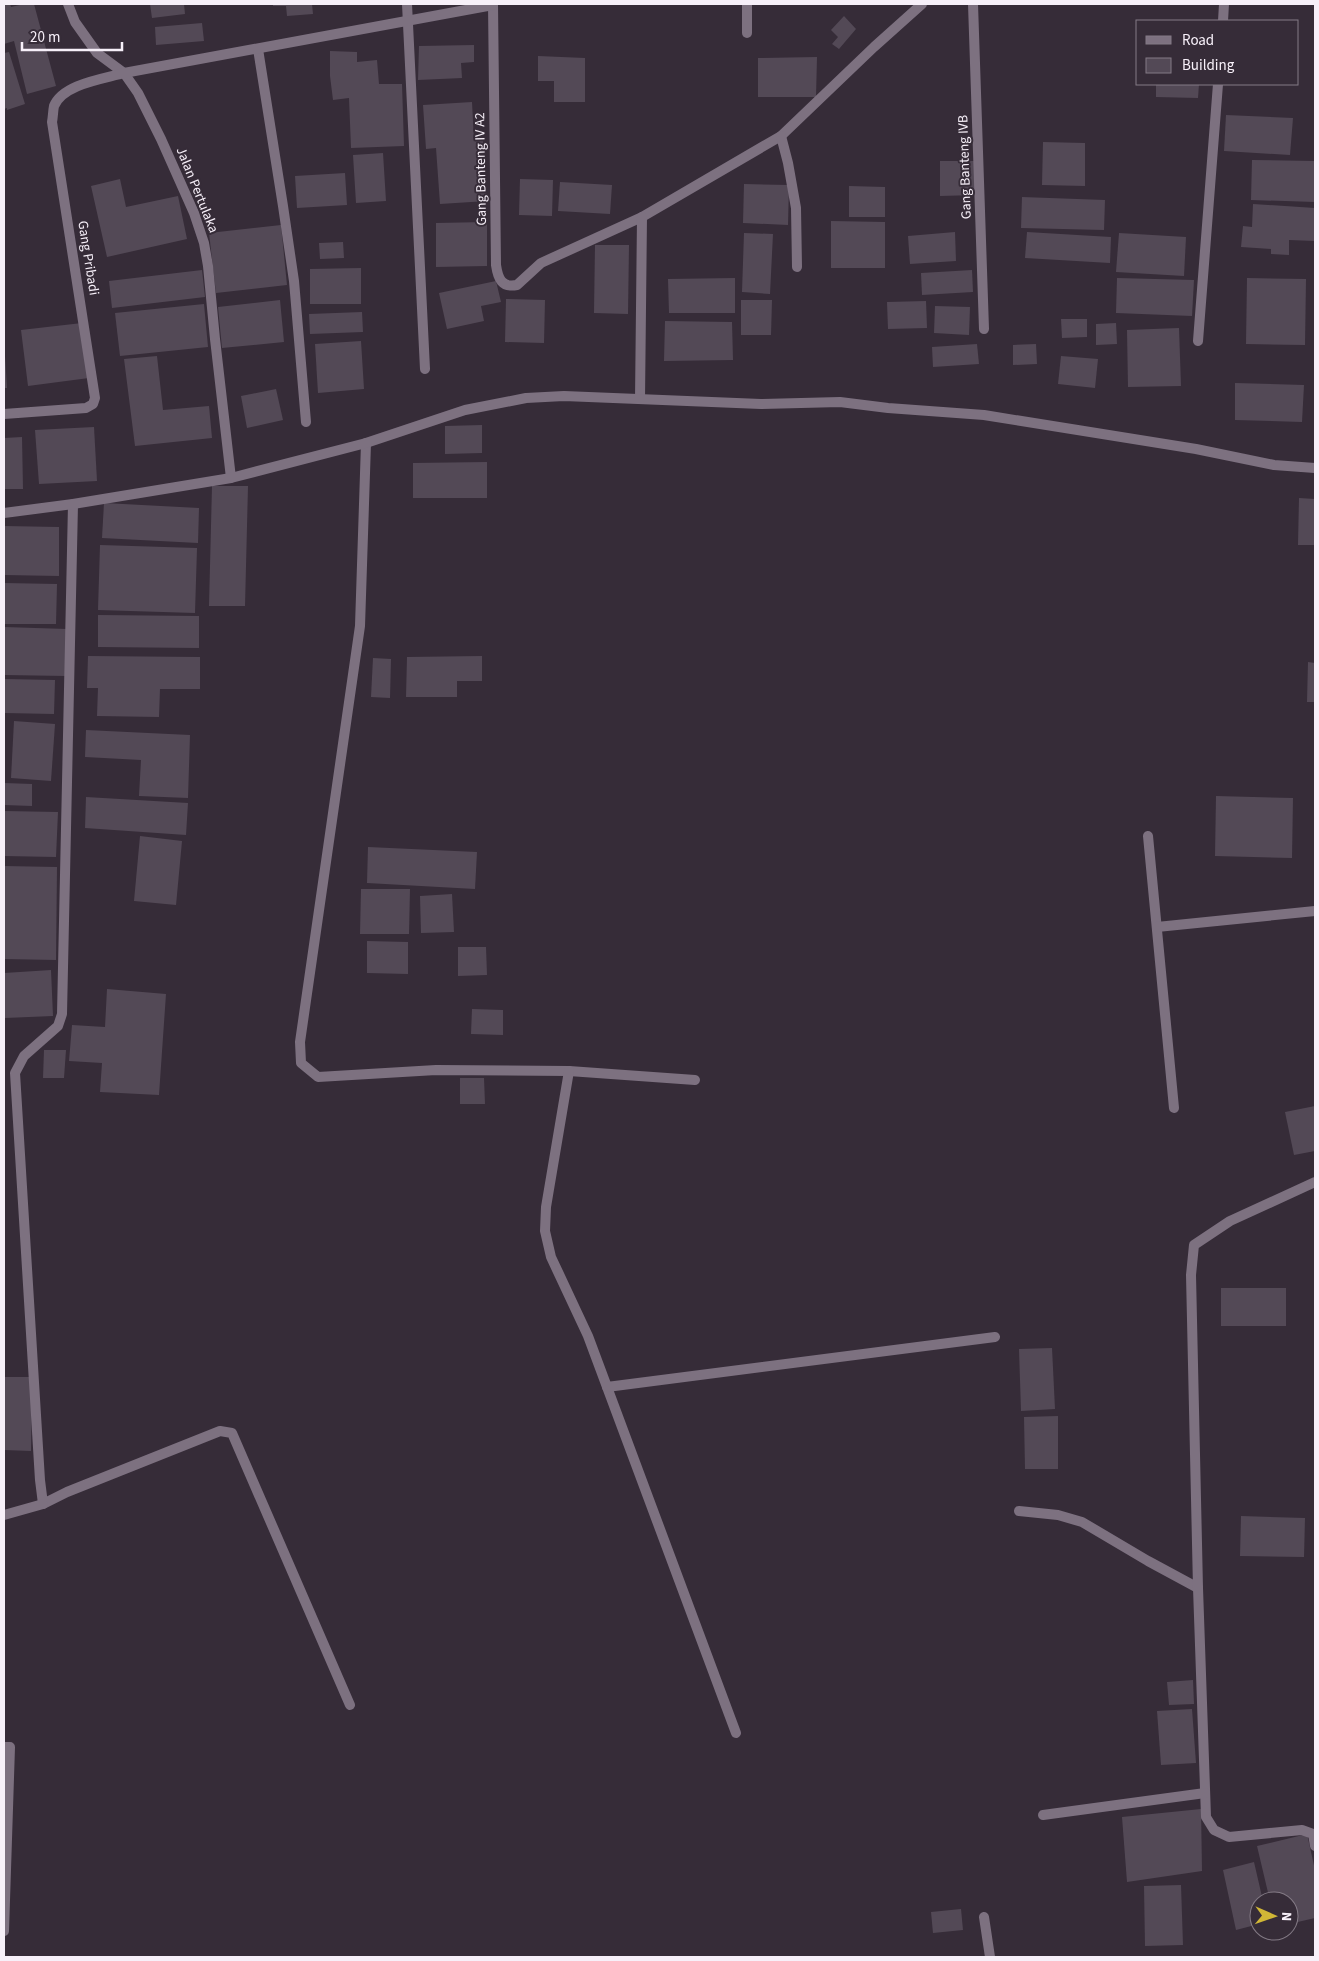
<svg xmlns="http://www.w3.org/2000/svg" width="1319" height="1961" font-family="'Source Sans 3',sans-serif">
<rect width="100%" height="100%" fill="#362c38"/>
<g fill="#534956">
<path d="M4 4H10L11 7 24 4H34L56 86 27 94 14 41 4 44Z"/>
<path d="M150 4H184L185 14 152 18Z"/>
<path d="M273 4H312L313 14 287 16 286 6H273Z"/>
<path d="M844 16 856 29 839 49 832 44 838 37 831 30Z"/>
<path d="M202 23 204 41 156 45 155 27Z"/>
<path d="M474 45V62L461 63 462 78 418 80 419 46Z"/>
<path d="M330 51 357 52V62L377 60 379 84H402L404 146 351 148 349 98 333 100 330 76Z"/>
<path d="M9 52 25 104 7 110V108L4 109V53Z"/>
<path d="M538 56 585 58V102H554V81H538Z"/>
<path d="M817 57 816 97H758V58Z"/>
<path d="M1156 84H1199L1198 98 1156 97Z"/>
<path d="M472 102 474 141 483 140 487 201 440 204 436 148 426 149 423 105Z"/>
<path d="M1226 115 1293 118 1290 155 1224 151Z"/>
<path d="M1043 142 1085 143V186L1042 185Z"/>
<path d="M383 153 386 201 356 203 353 155Z"/>
<path d="M1252 160 1315 161V202L1251 200Z"/>
<path d="M940 161H975L976 195 940 196Z"/>
<path d="M345 173 347 205 297 208 295 176Z"/>
<path d="M120 179 126 207 178 196 187 239 107 257 91 186Z"/>
<path d="M520 179 553 180 552 216 519 215Z"/>
<path d="M560 182 612 185 610 214 558 211Z"/>
<path d="M744 184 789 185 788 225 743 223Z"/>
<path d="M849 186 885 187V217H849Z"/>
<path d="M1022 197 1105 200 1104 230 1021 228Z"/>
<path d="M1253 204 1315 208V241L1289 240V255L1271 254V249L1241 247 1243 226 1252 227Z"/>
<path d="M831 221 885 222V268H831Z"/>
<path d="M487 222V266L436 267V223Z"/>
<path d="M281 225 287 285 216 293 209 233Z"/>
<path d="M955 232 956 261 910 264 908 236Z"/>
<path d="M1027 232 1111 237 1110 263 1025 258Z"/>
<path d="M744 233 773 234 770 294 742 292Z"/>
<path d="M1119 233 1186 237 1184 276 1116 272Z"/>
<path d="M343 242 344 258 320 259 319 243Z"/>
<path d="M595 245H629L628 314 594 313Z"/>
<path d="M361 268V304H310V269Z"/>
<path d="M202 270 205 297 112 308 109 281Z"/>
<path d="M972 270 973 292 922 295 921 273Z"/>
<path d="M735 278V313H669L668 279Z"/>
<path d="M1117 278 1194 280 1192 316 1116 313Z"/>
<path d="M1247 278 1306 279 1305 345 1246 344Z"/>
<path d="M496 281 501 302 481 306 484 321 447 329 439 293Z"/>
<path d="M506 299 545 300 544 343 505 342Z"/>
<path d="M280 300 284 342 222 348 218 307Z"/>
<path d="M741 300H772L771 335H741Z"/>
<path d="M926 301 927 328 888 329 887 302Z"/>
<path d="M204 304 208 347 120 356 115 313Z"/>
<path d="M935 306 970 307 969 335 934 333Z"/>
<path d="M362 312 363 332 310 334 309 314Z"/>
<path d="M1061 319H1087V337L1062 338Z"/>
<path d="M665 321 732 322 733 360 664 361Z"/>
<path d="M82 323 89 378 28 386 21 330Z"/>
<path d="M1116 323 1117 344 1096 345V324Z"/>
<path d="M1179 328 1181 386 1128 387 1127 330Z"/>
<path d="M361 341 364 389 318 393 315 344Z"/>
<path d="M977 344 979 364 933 367 932 347Z"/>
<path d="M1036 344 1037 364 1013 365V345Z"/>
<path d="M4 356H5L7 388H4Z"/>
<path d="M157 356 163 410 209 406 212 438 135 446 124 359Z"/>
<path d="M1061 356 1098 359 1095 388 1058 384Z"/>
<path d="M1235 383 1304 385 1302 422 1235 420Z"/>
<path d="M276 389 283 420 247 428 241 396Z"/>
<path d="M482 425V453L445 454V426Z"/>
<path d="M94 427 97 481 39 484 35 430Z"/>
<path d="M22 437 23 489H4V438Z"/>
<path d="M487 462V498H413V463Z"/>
<path d="M212 486H248L245 606H209Z"/>
<path d="M1299 498 1315 499V545H1298Z"/>
<path d="M104 503 199 508 198 543 102 538Z"/>
<path d="M4 526 59 527V576L4 575Z"/>
<path d="M100 545 197 548 195 613 98 610Z"/>
<path d="M4 583 57 584 56 624H4Z"/>
<path d="M98 615 199 616V648L98 647Z"/>
<path d="M4 627 67 629 66 676 4 675Z"/>
<path d="M88 656 200 657V689H160L159 717 97 716 98 688H87Z"/>
<path d="M482 656V681H457V697H406L407 657Z"/>
<path d="M373 658 391 659 390 698 371 697Z"/>
<path d="M1308 662 1315 663V702H1307Z"/>
<path d="M4 679 55 680 54 714 4 713Z"/>
<path d="M14 721 55 724 51 781 11 778Z"/>
<path d="M86 730 190 735 188 798 139 796 141 760 85 757Z"/>
<path d="M4 783 32 784V806L4 805Z"/>
<path d="M1216 796 1293 798 1292 858 1215 856Z"/>
<path d="M86 797 188 803 186 835 85 828Z"/>
<path d="M4 811 58 812 56 857 4 856Z"/>
<path d="M140 836 182 841 176 905 134 901Z"/>
<path d="M368 847 477 852 475 889 367 883Z"/>
<path d="M4 866 57 867 56 960 4 959Z"/>
<path d="M361 889H410L409 934H360Z"/>
<path d="M452 894 454 932 421 933 420 896Z"/>
<path d="M367 941 408 942V974L367 973Z"/>
<path d="M458 947H486L487 975 458 976Z"/>
<path d="M51 970 53 1016 5 1018 4 973Z"/>
<path d="M107 989 166 994 159 1095 100 1092 102 1063 69 1061 72 1025 105 1027Z"/>
<path d="M472 1009 503 1010V1035L471 1034Z"/>
<path d="M44 1050H66L64 1078H43Z"/>
<path d="M460 1078H484L485 1104H460Z"/>
<path d="M1315 1106V1151L1294 1155 1285 1112Z"/>
<rect x="1221" y="1288" width="65" height="38"/>
<path d="M1052 1348 1055 1409 1021 1411 1019 1349Z"/>
<path d="M4 1377H32L31 1451 4 1450Z"/>
<path d="M1058 1416V1469H1025L1024 1417Z"/>
<path d="M1241 1516 1305 1518 1304 1557 1240 1556Z"/>
<path d="M1193 1680 1194 1704 1169 1705 1167 1682Z"/>
<path d="M1192 1709 1196 1763 1161 1765 1157 1711Z"/>
<path d="M1201 1809 1202 1871 1127 1882 1122 1817Z"/>
<path d="M1307 1834 1315 1870V1918L1289 1924V1901H1270L1257 1846Z"/>
<path d="M1254 1862 1263 1901H1259V1924L1236 1930 1223 1870Z"/>
<path d="M1181 1885 1183 1945 1145 1946 1144 1886Z"/>
<path d="M961 1909 963 1930 933 1933 931 1912Z"/>
</g>
<g fill="none" stroke-linecap="round" stroke-linejoin="round">
<path stroke="#7d7180" stroke-width="10" d="M1019 1511 1058 1515 1082 1522 1148 1561 1198 1588"/>
<g stroke="#7d7180" stroke-width="10">
<path d="M68 4 75 22 97 53 124 73 138 93 161 139 194 213 204 243 208 266 215 339 231 478"/>
<path d="M407 4 425 369"/>
<path d="M493 4 496 265C498 279 502 288 517 285L541 263 642 217 781 136 874 47 922 4"/>
<path d="M747 4V33"/>
<path d="M973 4 984 329"/>
<path d="M1223 21 1224 4"/>
<path d="M258 49 283 206 294 281 306 422"/>
<path d="M781 136 788 163 796 208 797 267"/>
<path d="M1198 341 1218 84"/>
<path d="M640 399 642 217"/>
<path d="M4 414 86 408 93 404 95 398 52 122C53 117 53 111 54 106 63 84 103 79 124 73L493 5"/>
<path d="M366 443 360 626 300 1042 301 1063 318 1077 436 1070 569 1071 695 1080"/>
<path d="M73 504 62 1014 58 1026 24 1056 15 1073 40 1480 43 1504 67 1492 220 1431 232 1433 350 1705"/>
<path d="M4 513 73 504 231 478 366 443 465 410 526 398 564 396 761 404 840 402 888 408 984 415 1196 449 1274 465 1315 468"/>
<path d="M1148 836 1174 1108"/>
<path d="M1157 927 1315 911"/>
<path d="M569 1071 546 1207 545 1231 551 1257 588 1336 736 1733"/>
<path d="M1315 1182 1230 1221 1194 1245 1191 1275 1198 1588 1206 1817 1214 1830 1229 1837 1302 1830 1313 1834 1315 1846"/>
<path d="M607 1387 995 1337"/>
<path d="M4 1515 43 1504"/>
<path d="M4 1747H10L4 1931"/>
<path d="M1043 1815 1205 1793"/>
<path d="M984 1917 990 1957"/>
</g>
</g>
<g text-anchor="middle" dominant-baseline="central" stroke-width="4" stroke-linejoin="round" paint-order="stroke">
<g font-size="14" fill="#f7f0f9" stroke="#362c38">
<text transform="translate(965 167) rotate(-92)">Gang Banteng IVB</text>
<text transform="translate(481 169) rotate(-91)">Gang Banteng IV A2</text>
<text transform="translate(197 190) rotate(68)">Jalan Pertulaka</text>
<text transform="translate(88 258) rotate(81)">Gang Pribadi</text>
</g>
</g>
<rect width="1319" height="1961" fill="none" stroke="#f7f0f9" stroke-width="10"/>
<rect x="1136" y="20" width="162" height="65" fill="#362c38" stroke="#837a85"/>
<rect x="1146" y="36" width="25" height="8" fill="#7d7180" stroke="#837a85"/>
<text x="1182" y="45" font-size="15" fill="#f7f0f9">Road</text>
<rect x="1146" y="58" width="25" height="15" fill="#534956" stroke="#837a85"/>
<text x="1182" y="70" font-size="15" fill="#f7f0f9">Building</text>
<g transform="translate(1274 1916) rotate(92)"><circle r="24" fill="#362c38" stroke="#837a85"/>
<path d="M0-4L9 19L0 12L-9 19Z" fill="#d1b736"/>
<text y="-8" font-size="14" font-weight="bold" text-anchor="middle" fill="#f7f0f9">N</text>
</g>
<path d="M22 42v8h100v-8" fill="none" stroke="#f7f0f9" stroke-width="2.5"/>
<text x="30" y="42" font-size="15" fill="#f7f0f9" stroke="#362c38" stroke-width="4" paint-order="stroke">20 m</text>
</svg>
